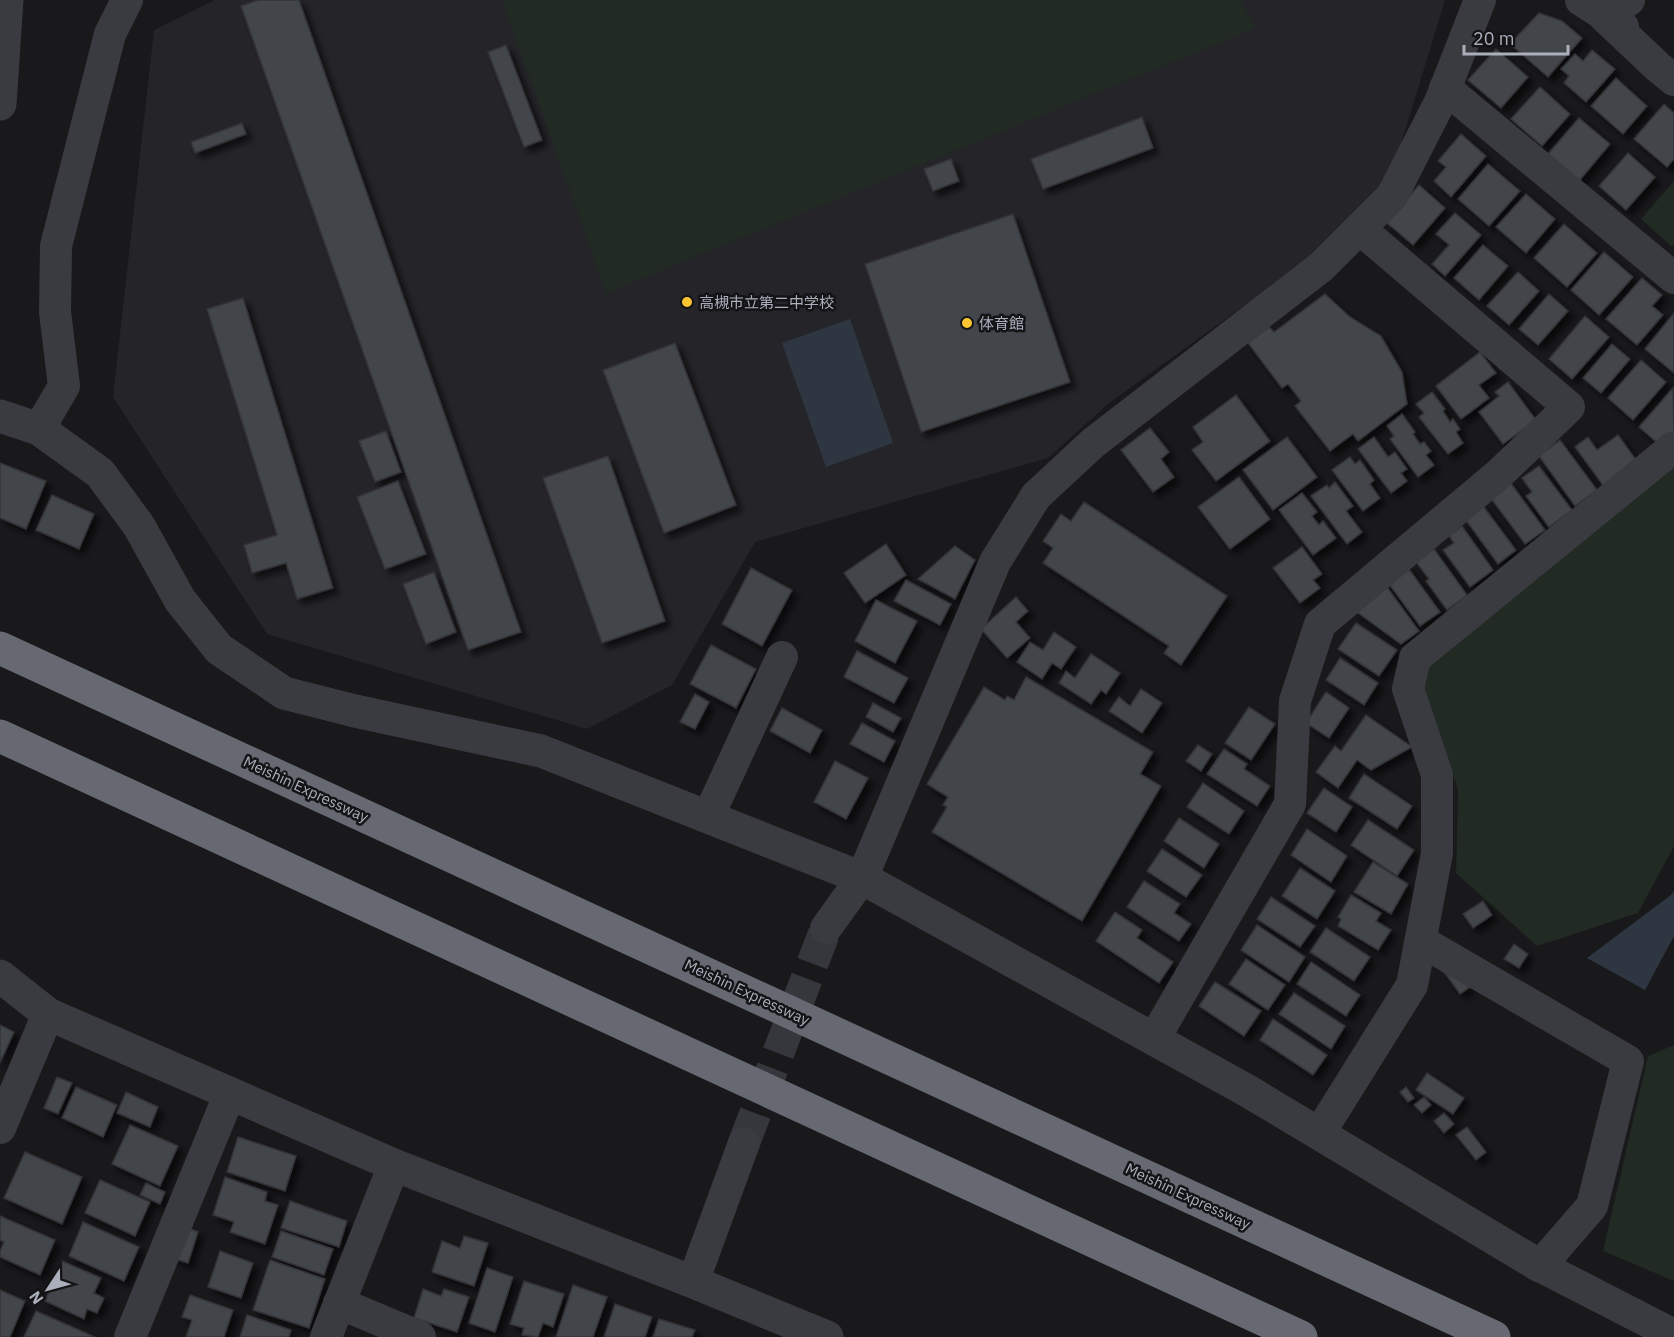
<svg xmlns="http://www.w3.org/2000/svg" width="1674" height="1337" font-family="'IBM Plex Sans','Noto Sans JP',sans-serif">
<defs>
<filter id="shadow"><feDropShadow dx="5.5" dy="5.5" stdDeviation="3" flood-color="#0009"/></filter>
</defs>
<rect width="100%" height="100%" fill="#19191c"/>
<path fill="#252529" d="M215 0H1445L1382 206 1109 403 1048 458 755 542 672 685 587 729 267 634 113 397 154 30Z"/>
<g fill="#212a23">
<path d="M502 0H1240L1256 28 606 293Z"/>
<path d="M1674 181V244L1672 247 1641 219Z"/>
<path d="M1674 455V846L1638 913 1537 946 1456 873 1458 790 1417 670Z"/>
<path d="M1674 1045V1281L1603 1251 1648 1056Z"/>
</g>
<g fill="#2e3741">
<path d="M850 319 893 443 826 467 782 343Z"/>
<path d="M1674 891V936L1645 990 1587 958 1671 895Z"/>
</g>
<g fill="#434449" stroke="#333338" stroke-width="1.5" filter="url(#shadow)">
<path d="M258 0H299L521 632 468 650 241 6Z"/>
<path d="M1539 13 1562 21 1582 38 1548 77 1510 44Z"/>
<path d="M506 45 542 140 524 147 488 52Z"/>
<path d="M1496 49 1528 77 1501 108 1468 80Z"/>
<path d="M1592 50 1615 69 1586 102 1564 83 1569 76 1561 69 1575 54 1583 61Z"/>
<path d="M1616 78 1647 106 1623 134 1591 106Z"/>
<path d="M1540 87 1570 114 1542 146 1511 119Z"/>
<path d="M1664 104 1674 113V159L1667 167 1634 139Z"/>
<path d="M1142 117 1153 148 1043 189 1031 159Z"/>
<path d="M1579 118 1610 144 1579 181 1548 154Z"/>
<path d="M242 123 246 134 195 153 191 142Z"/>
<path d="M1461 134 1486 156 1451 197 1434 181 1446 167 1438 161Z"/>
<path d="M1628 153 1655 177 1626 210 1599 186Z"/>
<path d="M951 159 959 181 933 191 924 169Z"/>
<path d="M1488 164 1520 191 1489 226 1458 199Z"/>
<path d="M1419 185 1445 208 1413 245 1387 223Z"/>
<path d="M1526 194 1555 219 1526 253 1496 227Z"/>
<path d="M1455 213 1481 235 1445 276 1432 264 1449 245 1436 234Z"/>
<path d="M1013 214 1070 382 921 432 865 264Z"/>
<path d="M1564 224 1597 253 1567 287 1534 258Z"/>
<path d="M1483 245 1508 266 1479 300 1454 278Z"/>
<path d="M1604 252 1633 277 1599 315 1571 290Z"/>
<path d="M1518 272 1539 291 1509 325 1487 306Z"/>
<path d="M1642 278 1662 295 1652 306 1663 315 1637 345 1606 319Z"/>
<path d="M1325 294 1350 317 1381 336 1402 372 1407 404 1358 441 1353 434 1330 451 1295 406 1301 401 1288 384 1282 388 1248 343 1269 327 1274 332Z"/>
<path d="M1549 294 1568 311 1538 345 1519 329Z"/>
<path d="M243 298 333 588 297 599 286 563 252 573 244 545 277 535 207 309Z"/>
<path d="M1674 313V373L1645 349Z"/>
<path d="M1585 316 1609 337 1572 379 1549 359Z"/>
<path d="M675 343 736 505 664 533 603 370Z"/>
<path d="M1612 344 1630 359 1601 393 1583 378Z"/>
<path d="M1480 352 1496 373 1479 385 1489 398 1461 419 1436 386Z"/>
<path d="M1641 360 1666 382 1633 420 1608 398Z"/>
<path d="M1508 382 1536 420 1503 444 1479 412 1499 396 1495 392Z"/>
<path d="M1673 388 1674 431 1661 446 1639 427Z"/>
<path d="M1432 392 1445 409 1443 411 1450 422 1453 419 1460 429 1456 432 1463 443 1448 454 1419 417 1424 413 1416 404Z"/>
<path d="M1236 395 1270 441 1216 481 1192 450 1203 442 1193 427Z"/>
<path d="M1402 414 1415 432 1413 434 1420 444 1424 442 1431 451 1426 455 1434 465 1418 477 1390 439 1394 436 1387 426Z"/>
<path d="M1150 428 1169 452 1161 459 1174 477 1153 492 1121 450Z"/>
<path d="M386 431 401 472 375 482 359 441Z"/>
<path d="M1618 435 1639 464 1605 488 1575 447 1588 437 1597 450Z"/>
<path d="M1287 437 1317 477 1273 510 1243 470Z"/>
<path d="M1374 437 1388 457 1395 452 1407 469 1401 473 1407 481 1391 493 1358 449Z"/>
<path d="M1560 440 1597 490 1575 506 1539 456Z"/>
<path d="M608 456 665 621 602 643 543 478Z"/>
<path d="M1350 457 1355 464 1360 460 1374 480 1370 484 1380 498 1363 511 1332 470Z"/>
<path d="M0 463 46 481 26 529 0 518Z"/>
<path d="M1539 466 1572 510 1549 527 1526 496 1532 492 1522 478Z"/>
<path d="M1239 477 1270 519 1230 549 1198 507Z"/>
<path d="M398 481 426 554 385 569 357 497Z"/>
<path d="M1335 482 1353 506 1346 511 1362 532 1347 544 1311 496 1327 485 1329 488Z"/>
<path d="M1510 482 1545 530 1525 544 1490 497Z"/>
<path d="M1302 493 1317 512 1312 516 1319 525 1323 521 1336 538 1313 555 1279 510Z"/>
<path d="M52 495 94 514 79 549 36 530Z"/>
<path d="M1084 502 1227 596 1181 665 1164 653 1169 646 1043 563 1053 548 1043 541 1061 514 1071 521Z"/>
<path d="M1483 506 1516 550 1498 564 1465 519Z"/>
<path d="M1462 526 1493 570 1470 587 1443 550 1454 543 1449 536Z"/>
<path d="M886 544 906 575 865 603 844 573Z"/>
<path d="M955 546 975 560 955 599 918 579Z"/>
<path d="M1302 547 1322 574 1313 580 1320 588 1300 603 1273 568Z"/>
<path d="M1434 549 1467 595 1447 610 1426 581 1429 579 1416 562Z"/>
<path d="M1406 565 1440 612 1420 626 1386 580Z"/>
<path d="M751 568 792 590 762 646 722 624Z"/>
<path d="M434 572 456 632 426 644 403 584Z"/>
<path d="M906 580 951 604 940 625 894 601Z"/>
<path d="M1384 583 1419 631 1401 644 1354 610Z"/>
<path d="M1016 597 1028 611 1016 622 1030 638 1007 658 981 629Z"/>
<path d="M876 600 917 621 895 663 855 641Z"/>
<path d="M1356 623 1397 650 1379 676 1338 649Z"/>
<path d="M1054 632 1076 647 1061 669 1052 663 1042 679 1017 662 1030 642 1043 650Z"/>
<path d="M711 645 756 669 736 708 690 684Z"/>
<path d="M857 651 908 678 894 703 844 677Z"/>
<path d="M1091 654 1120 673 1106 694 1101 690 1091 704 1059 683 1066 671 1075 678Z"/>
<path d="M1340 658 1378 683 1364 705 1326 680Z"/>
<path d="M1026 677 1153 752 1140 774 1161 786 1082 921 932 832 947 807 943 805 948 797 927 784 984 687 1005 700 1007 696 1014 700Z"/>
<path d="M1141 689 1162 703 1142 733 1109 711 1119 697 1130 706Z"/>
<path d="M1326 692 1349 708 1329 738 1306 723Z"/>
<path d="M695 694 709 702 695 729 680 722Z"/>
<path d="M873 703 901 718 893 732 866 717Z"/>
<path d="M1249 707 1275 724 1251 760 1225 743Z"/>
<path d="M782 708 822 730 810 753 770 731Z"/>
<path d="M1366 715 1412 747 1371 770 1357 760 1338 788 1316 772 1335 746 1341 751Z"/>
<path d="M862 723 895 741 884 762 850 744Z"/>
<path d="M1198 745 1212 754 1201 771 1186 761Z"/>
<path d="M1224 749 1247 764 1244 769 1270 786 1257 806 1207 774Z"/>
<path d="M835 761 868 778 846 819 814 802Z"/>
<path d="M1364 774 1412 806 1397 829 1349 798Z"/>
<path d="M1203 783 1244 811 1229 834 1187 807Z"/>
<path d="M1324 788 1352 807 1336 832 1307 813Z"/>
<path d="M1179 818 1219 844 1204 868 1164 841Z"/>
<path d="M1368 820 1414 850 1397 876 1351 845Z"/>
<path d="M1307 829 1347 856 1331 882 1291 855Z"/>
<path d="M1162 849 1202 875 1186 897 1147 871Z"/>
<path d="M1373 862 1408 884 1391 914 1354 892Z"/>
<path d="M1300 868 1335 891 1317 919 1282 896Z"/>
<path d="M1144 881 1180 904 1174 913 1191 924 1179 941 1127 907Z"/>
<path d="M1351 895 1381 913 1376 921 1391 930 1378 950 1338 926 1341 919 1338 917Z"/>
<path d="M1271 897 1315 926 1300 947 1257 919Z"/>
<path d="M1483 901 1492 915 1473 928 1463 914Z"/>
<path d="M1115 912 1142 930 1137 938 1173 962 1159 983 1096 941Z"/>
<path d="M1257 925 1305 957 1289 982 1241 950Z"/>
<path d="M1326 928 1370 957 1354 981 1310 952Z"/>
<path d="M1514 944 1528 954 1519 968 1504 959Z"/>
<path d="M1246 959 1285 985 1268 1010 1229 984Z"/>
<path d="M1311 962 1360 995 1346 1016 1297 984Z"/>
<path d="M1442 969 1470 987 1460 994Z"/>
<path d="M1215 982 1261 1011 1244 1036 1199 1006Z"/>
<path d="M1294 993 1345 1026 1331 1049 1279 1014Z"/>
<path d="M1273 1019 1327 1055 1313 1075 1260 1040Z"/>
<path d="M0 1025 14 1032 0 1063Z"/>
<path d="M1427 1073 1464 1098 1453 1114 1416 1090Z"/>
<path d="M57 1077 72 1083 58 1114 44 1108Z"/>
<path d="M76 1087 117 1105 103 1137 62 1118Z"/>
<path d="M1406 1087 1414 1098 1408 1102 1400 1092Z"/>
<path d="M126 1092 158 1107 150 1127 117 1113Z"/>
<path d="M1424 1097 1431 1105 1422 1113 1414 1105Z"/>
<path d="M1444 1113 1454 1124 1444 1133 1434 1121Z"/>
<path d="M130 1125 178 1146 160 1186 112 1164Z"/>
<path d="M1467 1127 1486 1152 1476 1160 1456 1135Z"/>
<path d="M238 1137 296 1156 285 1191 227 1172Z"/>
<path d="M25 1152 82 1177 62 1224 4 1198Z"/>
<path d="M225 1177 267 1192 265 1201 278 1205 265 1244 230 1232 234 1222 213 1215Z"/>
<path d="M100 1180 150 1202 135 1236 85 1213Z"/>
<path d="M146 1183 165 1192 160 1204 140 1195Z"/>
<path d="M290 1201 347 1221 339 1247 281 1228Z"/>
<path d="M0 1216 55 1240 40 1275 0 1257V1251L4 1242 0 1240Z"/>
<path d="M83 1222 139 1247 124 1281 69 1256Z"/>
<path d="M183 1226 198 1232 188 1263 172 1258Z"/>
<path d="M281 1231 333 1249 324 1275 272 1257Z"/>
<path d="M464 1236 488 1243 474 1286 432 1272 442 1241 460 1248Z"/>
<path d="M220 1251 253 1263 241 1298 208 1287Z"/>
<path d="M270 1260 325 1279 309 1328 253 1310Z"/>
<path d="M62 1261 101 1278 94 1293 104 1298 97 1313 87 1309 84 1319 45 1301Z"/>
<path d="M487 1268 513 1277 495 1332 469 1323Z"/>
<path d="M524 1281 564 1294 553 1327 543 1323 538 1337 522 1335 524 1328 510 1324Z"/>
<path d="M573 1285 607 1297 593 1337H556Z"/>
<path d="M423 1289 441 1296 444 1289 469 1297 457 1332 414 1318Z"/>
<path d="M0 1290 25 1301 10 1337H0Z"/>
<path d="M190 1295 233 1310 224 1337H186L192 1320 182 1317Z"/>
<path d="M615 1304 652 1317 645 1337H604Z"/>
<path d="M36 1311 95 1337H24Z"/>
<path d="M247 1315 291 1330 289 1337H240Z"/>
<path d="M659 1319 695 1330 692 1337H653Z"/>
</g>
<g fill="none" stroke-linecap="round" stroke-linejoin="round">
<path stroke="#36373c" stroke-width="32" stroke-dasharray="32 16" stroke-linecap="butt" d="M744 1143 826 928"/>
<g stroke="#3a3b41" stroke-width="32">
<path d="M1581 0 1623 27"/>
<path d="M1629 0 1605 17 1658 67 1674 80"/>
<path d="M1445 88 1674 278"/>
<path d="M39 429 64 386 55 312 56 246 110 34 127 0"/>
<path d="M708 817 782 657"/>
<path d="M826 928 862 878 995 562 1036 496 1093 443 1321 267 1392 196 1440 102 1480 0"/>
<path d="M1421 941 1628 1061 1592 1206 1540 1266 1674 1335"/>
<path d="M1154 1039 1290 804 1295 701 1320 624 1499 474 1569 407 1360 229"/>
<path d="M0 1128 48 1014"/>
<path d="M1319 1134 1412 985 1437 853V775L1408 689 1415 658 1674 447"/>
<path d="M693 1282 744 1143"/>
<path d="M339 1303 420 1337"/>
<path d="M130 1337 230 1093"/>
<path d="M326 1337 394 1165"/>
</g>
<g stroke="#3a3b41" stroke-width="33">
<path d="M0 104 7 0"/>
<path d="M0 416 39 429 100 473 139 526 180 600 219 649 284 693 355 711 541 751 862 878 1246 1090 1540 1266"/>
<path d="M0 976 48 1014 394 1165 693 1282 827 1337"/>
</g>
<g stroke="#666872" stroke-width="33">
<path d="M0 648 1494 1337"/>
<path d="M0 736 1301 1337"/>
</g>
</g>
<g fill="#fcc531" stroke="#141417" stroke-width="2">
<circle cx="687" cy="302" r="6"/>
<circle cx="967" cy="323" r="6"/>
</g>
<g text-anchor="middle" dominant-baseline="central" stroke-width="5" stroke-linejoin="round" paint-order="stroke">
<g font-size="15" fill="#abafbc" stroke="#141417" text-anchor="start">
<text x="699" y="302">高槻市立第二中学校</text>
<text x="979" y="323">体育館</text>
</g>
<g font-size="15" fill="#abafbc" stroke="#141417">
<text transform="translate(306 789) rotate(25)">Meishin Expressway</text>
<text transform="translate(747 992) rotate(25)">Meishin Expressway</text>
<text transform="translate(1188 1196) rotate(25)">Meishin Expressway</text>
</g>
</g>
<g transform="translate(48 1289) rotate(234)" stroke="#141417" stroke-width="4.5" paint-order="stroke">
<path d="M0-4.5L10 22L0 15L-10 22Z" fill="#abafbc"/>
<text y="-9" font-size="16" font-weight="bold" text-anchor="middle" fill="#abafbc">N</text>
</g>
<path d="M1464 45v9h104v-9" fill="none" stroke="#abafbc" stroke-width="3"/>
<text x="1473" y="45" font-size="18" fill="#abafbc" stroke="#141417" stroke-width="4.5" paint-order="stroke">20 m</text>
</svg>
